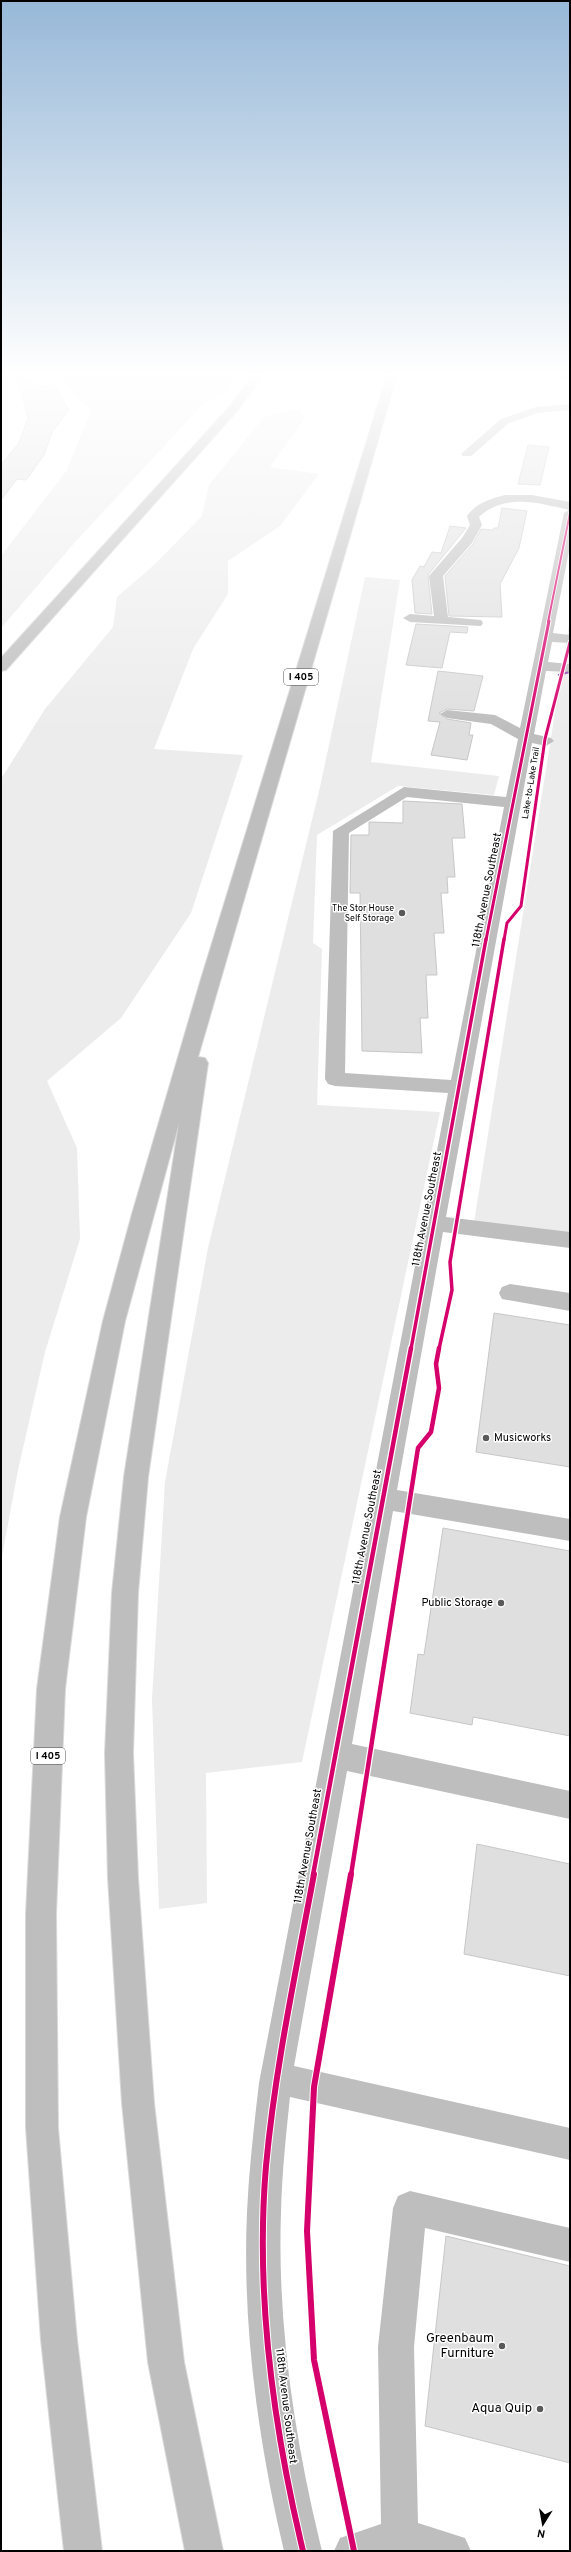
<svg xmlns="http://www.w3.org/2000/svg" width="571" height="2552" font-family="Overpass,sans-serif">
<rect width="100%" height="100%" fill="#fff"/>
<g fill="#ececec">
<path d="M56 375H239L226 392 206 401 76 541 1 628V556L67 470 91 410Z"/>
<path d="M299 410 305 418 270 467 319 474 280 526 228 561V594L193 649 154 749 243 755 191 913 121 1018 47 1081 77 1148 80 1239 45 1352 18 1470 1 1562V779L45 709 113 627 117 597 154 565 202 516 209 485 265 416Z"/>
<path d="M365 577 400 580 371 762 499 776 494 795 398 786 317 835 313 943 322 949 317 1105 440 1112 302 1762 206 1773 207 1903 159 1909 152 1699 165 1482 208 1248 320 787Z"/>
<path d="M570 618V1246L472 1235Z"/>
</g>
<g fill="#dfdfdf" stroke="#c7c7c7">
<path d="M17 375H24L37 387 54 385 69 410 52 432 44 455 26 480 17 479 1 500V465L19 443 28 418Z"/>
<path d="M528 445 549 447 540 485 518 484Z"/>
<path d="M502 508 527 511 519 548 500 584 502 617 449 616 445 576 473 544 481 529 493 530 494 528H498Z"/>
<path d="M450 526 466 528 428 575 432 614 415 613 412 580 420 566 424 567 432 552 441 553Z"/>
<path d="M416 624 468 627 467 633 450 632 442 668 406 665Z"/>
<path d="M438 671 483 676 474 711 447 709 439 713 447 719 471 723 469 735H473L467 760 431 755 440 722 428 721Z"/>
<path d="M403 801 462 804 465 838H452L455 877H447L448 893H441L444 933H434L437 975H426L428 1018H420L422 1053 362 1051 360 893H350L351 835H369V822L403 823Z"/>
<path d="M494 1313 570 1325V1467L476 1452Z"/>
<path d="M443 1528 570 1551V1736L473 1717 472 1725 410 1713 418 1654 424 1655Z"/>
<path d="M477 1844 570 1864V1976L464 1954Z"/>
<path d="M446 2236 570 2266V2463L425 2426Z"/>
</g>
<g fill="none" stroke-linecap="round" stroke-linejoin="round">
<g stroke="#dbdbdb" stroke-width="2">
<g id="highway">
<path d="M253 375H264L238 410 6 670 1 671V658L230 406Z"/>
<path d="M387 375H397L198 1057 205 1058 208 1063 148 1477 138 1593 133 1753 138 1878 154 2103 184 2362 223 2551H185L148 2362 122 2103 108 1878 105 1753 112 1593 124 1477 179 1123 125 1321 86 1517 65 1689 56 1914 58 2128 77 2340 102 2551H64L41 2340 26 2128V1914L37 1689 60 1517 103 1321 132 1214 201 979Z"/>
</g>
</g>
<path stroke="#b9b9b9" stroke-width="2" stroke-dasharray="0.5 1.5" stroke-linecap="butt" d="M521 906 536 804"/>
<g fill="#bebebe" fill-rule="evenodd">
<path d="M555 375H570V382Z"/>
<path d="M570 404V410L538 413 509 423 471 456H463L461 454 501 419 536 407Z"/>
<path d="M505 495H532L570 502V546L553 633 570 635V643L552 642 548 662 570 664V672L546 671 534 734 551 738 554 741 546 746 532 743 446 1217 570 1232V1248L443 1232 397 1490 570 1519V1541L393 1511 352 1744 570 1791V1819L347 1771 294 2066 570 2128V2160L290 2097C286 2135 282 2173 281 2212 277 2326 295 2441 322 2551H284C258 2440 242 2326 247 2212 249 2169 254 2126 259 2083L448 1093 335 1086 328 1084 325 1079 333 831 404 787 506 797 518 739 491 724 447 718 440 714 447 710 495 715 520 728 564 513 569 510C539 503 504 493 479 517L482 525 472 543 443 576 448 617 481 620 483 623 481 626 410 622 403 618 410 614 434 616 429 576 462 538 470 525 467 516C476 503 490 499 505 495ZM407 797 504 807 451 1080 345 1073 349 833Z"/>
<path d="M510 1284 570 1293V1311L502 1299 499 1293 502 1287Z"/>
<path d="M410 2191 570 2228V2262L425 2228 414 2347 418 2523 465 2538 471 2551H334L340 2538 381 2524 378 2347 393 2208 398 2196Z"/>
</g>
<use href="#highway" fill="#bebebe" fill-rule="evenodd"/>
<path stroke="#8e44ad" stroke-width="2" stroke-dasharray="4.5 2" stroke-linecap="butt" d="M558 675 570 672"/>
<g stroke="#fff" stroke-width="3.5">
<path id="cycleway-far4" d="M548 622 570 513"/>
</g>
<g stroke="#fff" stroke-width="5">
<g id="cycleway-far3">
<path d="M486 940 549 621"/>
<path d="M504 940 507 923 521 906 545 739 570 642"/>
</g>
</g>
<g stroke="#fff" stroke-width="6">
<g id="cycleway-far2">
<path d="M411 1349 486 939"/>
<path d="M439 1349 452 1290 450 1262 504 939"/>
</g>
</g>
<g stroke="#fff" stroke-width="7">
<g id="cycleway-far1">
<path d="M313 1875 411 1348"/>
<path d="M351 1875 418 1448 431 1432 439 1388 436 1364 439 1348"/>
</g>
</g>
<g stroke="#fff" stroke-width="8">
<g id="cycleway">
<path d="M351 1874 314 2087 307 2231 314 2360 354 2551"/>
<path d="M303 2551C273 2426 255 2295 266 2166 275 2068 296 1971 314 1874"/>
</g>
</g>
<use href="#cycleway-far4" stroke="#d6006c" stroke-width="2"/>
<use href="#cycleway-far3" stroke="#d6006c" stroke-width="3"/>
<use href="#cycleway-far2" stroke="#d6006c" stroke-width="3.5"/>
<use href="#cycleway-far1" stroke="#d6006c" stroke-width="4.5"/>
<use href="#cycleway" stroke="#d6006c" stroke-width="6"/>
</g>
<linearGradient id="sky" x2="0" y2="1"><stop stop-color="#97b8d8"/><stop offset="0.51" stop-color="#fff"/><stop offset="1" stop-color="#fff" stop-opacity="0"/></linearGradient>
<rect width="571" height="732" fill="url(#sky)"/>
<g fill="#595959" stroke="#fff" stroke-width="1.5">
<circle cx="402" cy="913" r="4"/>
<circle cx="486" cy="1438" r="4"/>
<circle cx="501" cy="1603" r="4"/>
<circle cx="502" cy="2346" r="4"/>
<circle cx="540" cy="2409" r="4"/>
</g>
<g text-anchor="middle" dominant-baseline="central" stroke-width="3" stroke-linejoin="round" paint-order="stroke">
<g font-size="9" fill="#000" stroke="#fff">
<text transform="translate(531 783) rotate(-81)">Lake-to-Lake Trail</text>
</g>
<g font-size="9" fill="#000" stroke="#fff" text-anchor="end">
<text x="394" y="908">The Stor House<tspan x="394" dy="10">Self Storage</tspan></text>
</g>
<g fill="#fff" stroke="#4c4c4c" stroke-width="1">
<rect x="284" y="669" width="34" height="16" rx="3"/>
<rect x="31" y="1748" width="34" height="16" rx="3"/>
</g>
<g font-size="10" font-weight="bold" fill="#000">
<text x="301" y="677">I 405</text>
<text x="48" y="1756">I 405</text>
</g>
<g font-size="11" fill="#000" stroke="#fff">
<text transform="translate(487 890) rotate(-79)">118th Avenue Southeast</text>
<text transform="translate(427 1209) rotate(-79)">118th Avenue Southeast</text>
<text transform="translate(367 1527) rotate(-79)">118th Avenue Southeast</text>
<text transform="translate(308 1846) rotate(-80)">118th Avenue Southeast</text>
<text transform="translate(286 2406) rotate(83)">118th Avenue Southeast</text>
</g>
<g font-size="11" fill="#000" stroke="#fff" text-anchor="start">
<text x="494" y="1438">Musicworks</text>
<text x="493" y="1603" text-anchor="end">Public Storage</text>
</g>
<g font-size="13" fill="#000" stroke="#fff" text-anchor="end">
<text x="494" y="2339">Greenbaum<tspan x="494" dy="15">Furniture</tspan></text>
<text x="532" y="2409">Aqua Quip</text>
</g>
</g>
<rect width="571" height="2552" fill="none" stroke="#000000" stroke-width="4"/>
<g transform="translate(543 2524) rotate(191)" stroke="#ffffff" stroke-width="3" paint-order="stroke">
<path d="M0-3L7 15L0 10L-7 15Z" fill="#000000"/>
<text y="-6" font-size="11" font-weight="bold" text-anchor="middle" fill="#000000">N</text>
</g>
</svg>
